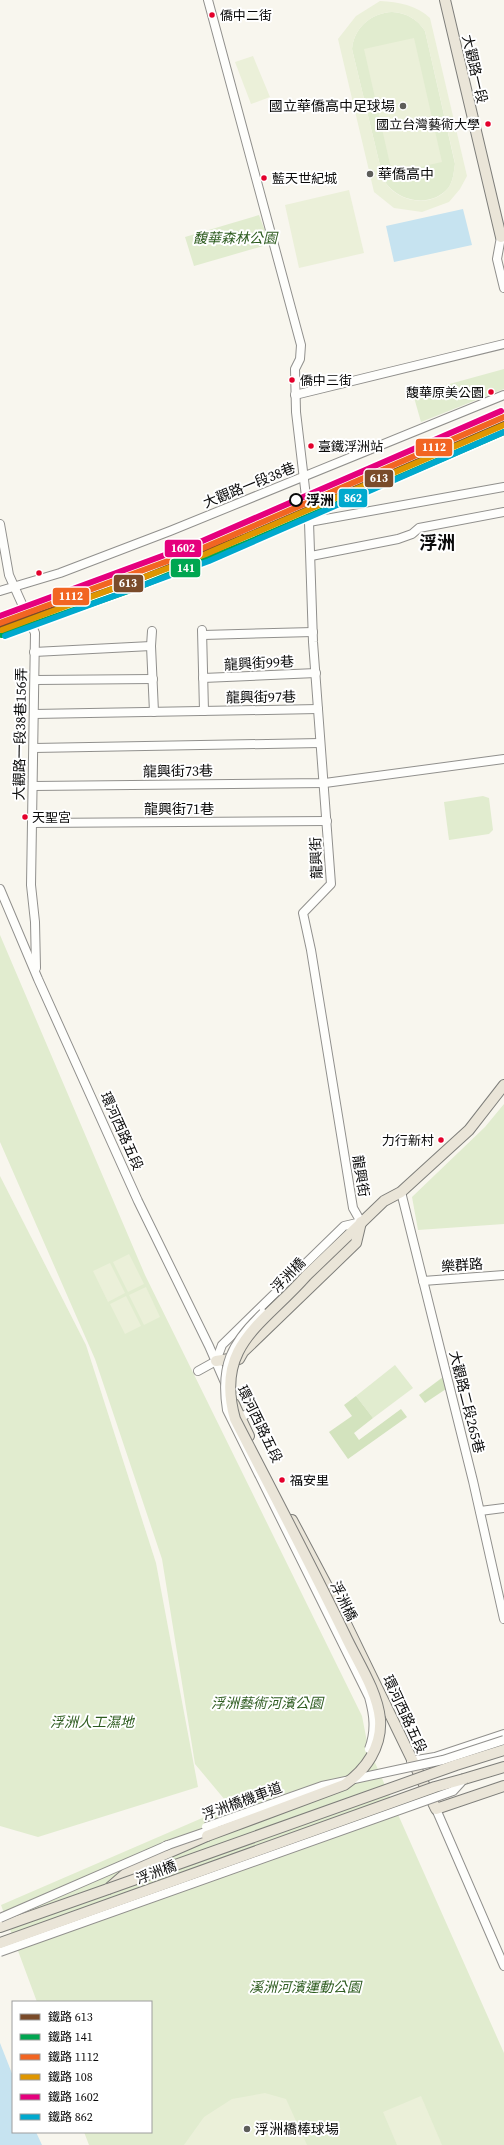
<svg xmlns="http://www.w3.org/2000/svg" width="504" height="2145" font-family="'Source Serif 4','Noto Sans TC',serif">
<rect width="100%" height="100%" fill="#f8f6ee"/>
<g fill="#e1eccf">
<path d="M392 12C407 13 417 19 425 31L455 164C454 171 453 181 449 187 431 210 394 201 383 178L352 49C354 28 371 13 392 12Z"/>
<path d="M259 215 270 244 194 266 185 237Z"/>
<path d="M504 369V389L421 422 413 394Z"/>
<path d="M483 796 489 798 493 830 489 834 449 840 444 802Z"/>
<path d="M0 935 145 1275 362 1716 368 1747 504 2053V2145H89L84 2132H151V2002H37L1 1905 230 1806 195 1764 162 1559 95 1359 0 1142Z"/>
<path d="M504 1104V1224L418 1230 412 1197 485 1127Z"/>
<path d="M0 1176 86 1345 156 1563 198 1787 38 1837 0 1826Z"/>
<path d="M395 1365 413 1388 373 1418 356 1396Z"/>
</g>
<g fill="#d3e3be">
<path d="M443 1377 446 1389 425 1403 419 1395Z"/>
<path d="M356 1396 373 1418 354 1433 359 1440 401 1409 407 1417 348 1459 329 1432 352 1416 344 1405Z"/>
</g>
<g fill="#ebf0d9" fill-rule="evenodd">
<path d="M380 1C399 2 416 5 430 18L467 176 460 189 449 202 422 212 394 208 374 192 338 39 356 16ZM392 12C407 13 417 19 425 31L455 163C454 171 453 181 449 187 432 210 394 202 383 178L352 49C354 28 371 13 392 12Z"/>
<path d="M414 38 442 162 392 173 364 49Z"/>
<path d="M253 56 270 97 251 104 235 62Z"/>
<path d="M349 190 364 253 299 268 285 205Z"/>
<path d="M129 1254 144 1284 128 1292 113 1262Z"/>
<path d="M110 1263 125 1293 108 1302 93 1271Z"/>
<path d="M146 1287 160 1317 144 1325 129 1295Z"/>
<path d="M126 1296 141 1326 125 1334 110 1304Z"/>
<path d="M265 2093 286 2099 307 2145H184L204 2117 232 2099Z"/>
<path d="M421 2096 442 2145H397L383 2112Z"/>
</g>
<g fill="#c6e3f0">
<path d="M463 209 472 245 394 262 386 226Z"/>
<path d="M0 2043 13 2076V2132H36L42 2145H0Z"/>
</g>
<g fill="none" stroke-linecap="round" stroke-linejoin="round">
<path stroke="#d4d3cc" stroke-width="10" stroke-dasharray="10 5" stroke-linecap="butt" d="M501 237 504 250"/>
<g stroke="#91908d" stroke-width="10">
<g id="minor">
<path d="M501 237 497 259 504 288"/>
<path d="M295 395 504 344"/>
<path d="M309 522 504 487"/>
<path d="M0 524 9 575 35 633 31 885 35 922 36 968"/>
<path d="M311 556 398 539 412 534 419 528 504 512"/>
<path d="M0 591 60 573 170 531 504 395"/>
<path d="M202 630 204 711"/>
<path d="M152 631 151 646 154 712"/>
<path d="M203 635 313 632"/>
<path d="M34 652 151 646"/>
<path d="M203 678 316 673"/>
<path d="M35 680 153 679"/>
<path d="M34 714 318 709"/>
<path d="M34 748 320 743"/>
<path d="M33 786 325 783 504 759"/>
<path d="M32 823 327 821"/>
<path d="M0 889 38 979 138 1201 209 1346 226 1385"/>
<path d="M401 1192 473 1481 504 1619"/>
<path d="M423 1281 504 1275"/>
<path d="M198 1371 216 1361 222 1345 344 1226 361 1222 353 1208 311 950 303 913 331 884 313 642 309 522 296 412 295 369 300 359 301 345 208 0"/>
<path d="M240 1418 252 1411"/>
<path d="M480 1511 504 1508"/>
<path d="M411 1761 435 1757 504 1734"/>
<path d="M436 1809 504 1966"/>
</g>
</g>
<g stroke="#7e7e7a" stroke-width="12">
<g id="major">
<path d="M445 0 501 237"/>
<path d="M306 1276 384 1201 401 1192 469 1130 504 1085"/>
<path d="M239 1359 243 1352 356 1243 361 1222"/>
<path d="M216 1361 229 1359 237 1355"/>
<path d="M234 1404 249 1436"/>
<path d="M292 1520 335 1601 436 1809 504 1786"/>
<path d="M464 1779 504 1767"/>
<path d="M0 1927 108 1889 131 1869 207 1836"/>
</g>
</g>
<use href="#minor" stroke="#fefefc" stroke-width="8"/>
<use href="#major" stroke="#eae5d8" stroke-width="10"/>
<g stroke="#91908d" stroke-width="10" stroke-linecap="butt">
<g id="minor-bridge">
<path d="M263 1313C231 1343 220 1366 227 1410L369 1697C374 1715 376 1731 369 1749"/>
<path d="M206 1827 322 1786 443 1760 504 1740"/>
<path d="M165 1846 214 1829"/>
<path d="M0 1918 168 1845"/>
<path d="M0 1952 453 1791 464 1779"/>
</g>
</g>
<g stroke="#7e7e7a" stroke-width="12" stroke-linecap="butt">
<g id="major-bridge">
<path d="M207 1836 344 1785C366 1770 382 1747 380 1719 377 1690 357 1661 345 1635 310 1563 272 1491 235 1419 214 1345 264 1324 306 1276"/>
<path d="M108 1889 456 1765 504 1750"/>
<path d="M0 1943 435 1787 464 1779"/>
</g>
</g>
<use href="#minor-bridge" stroke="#fefefc" stroke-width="8"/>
<use href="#major-bridge" stroke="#eae5d8" stroke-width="10"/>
<g stroke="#fff" stroke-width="9">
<path id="rail-1" d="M0 628 132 582 246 536 504 424"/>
</g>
<g stroke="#fff" stroke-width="9">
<path id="rail-2" d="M2 635 134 589 249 542 504 432"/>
</g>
<g stroke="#fff" stroke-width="9">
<path id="rail-3" d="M0 623 203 548 504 417"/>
</g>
<g stroke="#fff" stroke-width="9">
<path id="rail-4" d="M2 630 206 554 504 425"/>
</g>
<g stroke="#fff" stroke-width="9">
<path id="rail-5" d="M0 616 200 542 501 411"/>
</g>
<g stroke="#fff" stroke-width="9">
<path id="rail-6" d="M5 636 209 561 504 432"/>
</g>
<use href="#rail-1" stroke="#7a4b2a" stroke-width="6"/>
<use href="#rail-2" stroke="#00a651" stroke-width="6"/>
<use href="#rail-3" stroke="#f26522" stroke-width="6"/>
<use href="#rail-4" stroke="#df9601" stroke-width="6"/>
<use href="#rail-5" stroke="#e5007d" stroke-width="6"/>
<use href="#rail-6" stroke="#00a9ce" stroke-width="6"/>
</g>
<g fill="#e4002b" stroke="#fff" stroke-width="1.5">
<circle cx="212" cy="15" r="3.5"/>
<circle cx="488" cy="124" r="3.5"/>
<circle cx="264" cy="178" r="3.5"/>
<circle cx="292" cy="380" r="3.5"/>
<circle cx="491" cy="392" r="3.5"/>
<circle cx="311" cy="446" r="3.5"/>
<circle cx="39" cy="573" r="3.5"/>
<circle cx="25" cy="817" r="3.5"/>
<circle cx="441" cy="1140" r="3.5"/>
<circle cx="282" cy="1480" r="3.5"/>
</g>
<g fill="#5d5d5a" stroke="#fff" stroke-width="1.5">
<circle cx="403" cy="106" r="4"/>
<circle cx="370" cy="174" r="4"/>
<circle cx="247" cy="2129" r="4"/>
</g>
<circle fill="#fff" stroke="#0a0a0a" stroke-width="2" cx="296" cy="500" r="6"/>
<g text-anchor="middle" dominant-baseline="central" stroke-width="4" stroke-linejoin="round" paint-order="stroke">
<g font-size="13" fill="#0a0a0a" stroke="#fff" text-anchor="start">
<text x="220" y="15">僑中二街</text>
<text x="480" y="124" text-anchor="end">國立台灣藝術大學</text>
<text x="272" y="178">藍天世紀城</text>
<text x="300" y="380">僑中三街</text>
<text x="484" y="392" text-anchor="end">馥華原美公園</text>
<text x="318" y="446">臺鐵浮洲站</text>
<text x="32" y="817">天聖宮</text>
<text x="434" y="1140" text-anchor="end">力行新村</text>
<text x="290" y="1480">福安里</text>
</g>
<g font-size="14" fill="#0a0a0a" stroke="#fff">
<text transform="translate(475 69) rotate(77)">大觀路一段</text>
<text transform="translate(249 485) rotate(-22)">大觀路一段38巷</text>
<text transform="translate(259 663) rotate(-3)">龍興街99巷</text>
<text transform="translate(261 697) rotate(-1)">龍興街97巷</text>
<text transform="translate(20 734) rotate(-89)">大觀路一段38巷156弄</text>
<text transform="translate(178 771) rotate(-1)">龍興街73巷</text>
<text x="179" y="809">龍興街71巷</text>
<text transform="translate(316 858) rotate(-92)">龍興街</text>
<text transform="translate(122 1131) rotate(66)">環河西路五段</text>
<text transform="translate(361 1176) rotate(81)">龍興街</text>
<text transform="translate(462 1265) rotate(-4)">樂群路</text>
<text transform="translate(288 1275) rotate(-46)">浮洲橋</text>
<text transform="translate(467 1402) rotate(76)">大觀路二段265巷</text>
<text transform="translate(260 1424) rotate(64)">環河西路五段</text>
<text transform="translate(344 1601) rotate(64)">浮洲橋</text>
<text transform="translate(405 1714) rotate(65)">環河西路五段</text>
<text transform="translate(242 1801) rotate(-20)">浮洲橋機車道</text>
<text transform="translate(156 1872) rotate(-20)">浮洲橋</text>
</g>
<g font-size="14" fill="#0a0a0a" stroke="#fff" text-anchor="start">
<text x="395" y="106" text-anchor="end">國立華僑高中足球場</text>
<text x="378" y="174">華僑高中</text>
<text x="255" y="2129">浮洲橋棒球場</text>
</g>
<g font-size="14" font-style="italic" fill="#2e5c20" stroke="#fff">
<text x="235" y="238">馥華森林公園</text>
<text x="267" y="1703">浮洲藝術河濱公園</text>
<text x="92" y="1722">浮洲人工濕地</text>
<text x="305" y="1987">溪洲河濱運動公園</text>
</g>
<g font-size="14" font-weight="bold" fill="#0a0a0a" stroke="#fff" text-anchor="start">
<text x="306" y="500">浮洲</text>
</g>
<g font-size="18" font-weight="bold" fill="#0a0a0a" stroke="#fff">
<text x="437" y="542">浮洲</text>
</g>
</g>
<g stroke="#fff" stroke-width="1.5">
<rect x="415" y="438" width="38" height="19" rx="4" fill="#f26522"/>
<rect x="364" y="469" width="30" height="19" rx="4" fill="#7a4b2a"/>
<rect x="338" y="488" width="30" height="20" rx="4" fill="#00a9ce"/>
<rect x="164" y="539" width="38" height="19" rx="4" fill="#e5007d"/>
<rect x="170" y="558" width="31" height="20" rx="4" fill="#00a651"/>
<rect x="113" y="574" width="31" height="19" rx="4" fill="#7a4b2a"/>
<rect x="52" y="587" width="38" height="19" rx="4" fill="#f26522"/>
</g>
<g font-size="11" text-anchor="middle" font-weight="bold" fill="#fff">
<text x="434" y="451">1112</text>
<text x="379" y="482">613</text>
<text x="353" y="502">862</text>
<text x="183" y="552">1602</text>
<text x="186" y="572">141</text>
<text x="128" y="587">613</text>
<text x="71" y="600">1112</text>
</g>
<rect x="12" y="2001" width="140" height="132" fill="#ffffff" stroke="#9d9d9d"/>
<rect x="20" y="2014" width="20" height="6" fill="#7a4b2a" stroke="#9d9d9d"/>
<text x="48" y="2021" font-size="12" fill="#0a0a0a">鐵路 613</text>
<rect x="20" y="2034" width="20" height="6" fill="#00a651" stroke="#9d9d9d"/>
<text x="48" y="2041" font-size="12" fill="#0a0a0a">鐵路 141</text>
<rect x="20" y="2054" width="20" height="6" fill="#f26522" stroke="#9d9d9d"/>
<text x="48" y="2061" font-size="12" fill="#0a0a0a">鐵路 1112</text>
<rect x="20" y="2074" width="20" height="6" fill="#df9601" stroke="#9d9d9d"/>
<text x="48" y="2081" font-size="12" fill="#0a0a0a">鐵路 108</text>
<rect x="20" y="2094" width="20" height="6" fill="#e5007d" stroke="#9d9d9d"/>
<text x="48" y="2101" font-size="12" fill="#0a0a0a">鐵路 1602</text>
<rect x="20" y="2114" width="20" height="6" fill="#00a9ce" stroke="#9d9d9d"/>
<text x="48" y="2121" font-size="12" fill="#0a0a0a">鐵路 862</text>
</svg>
